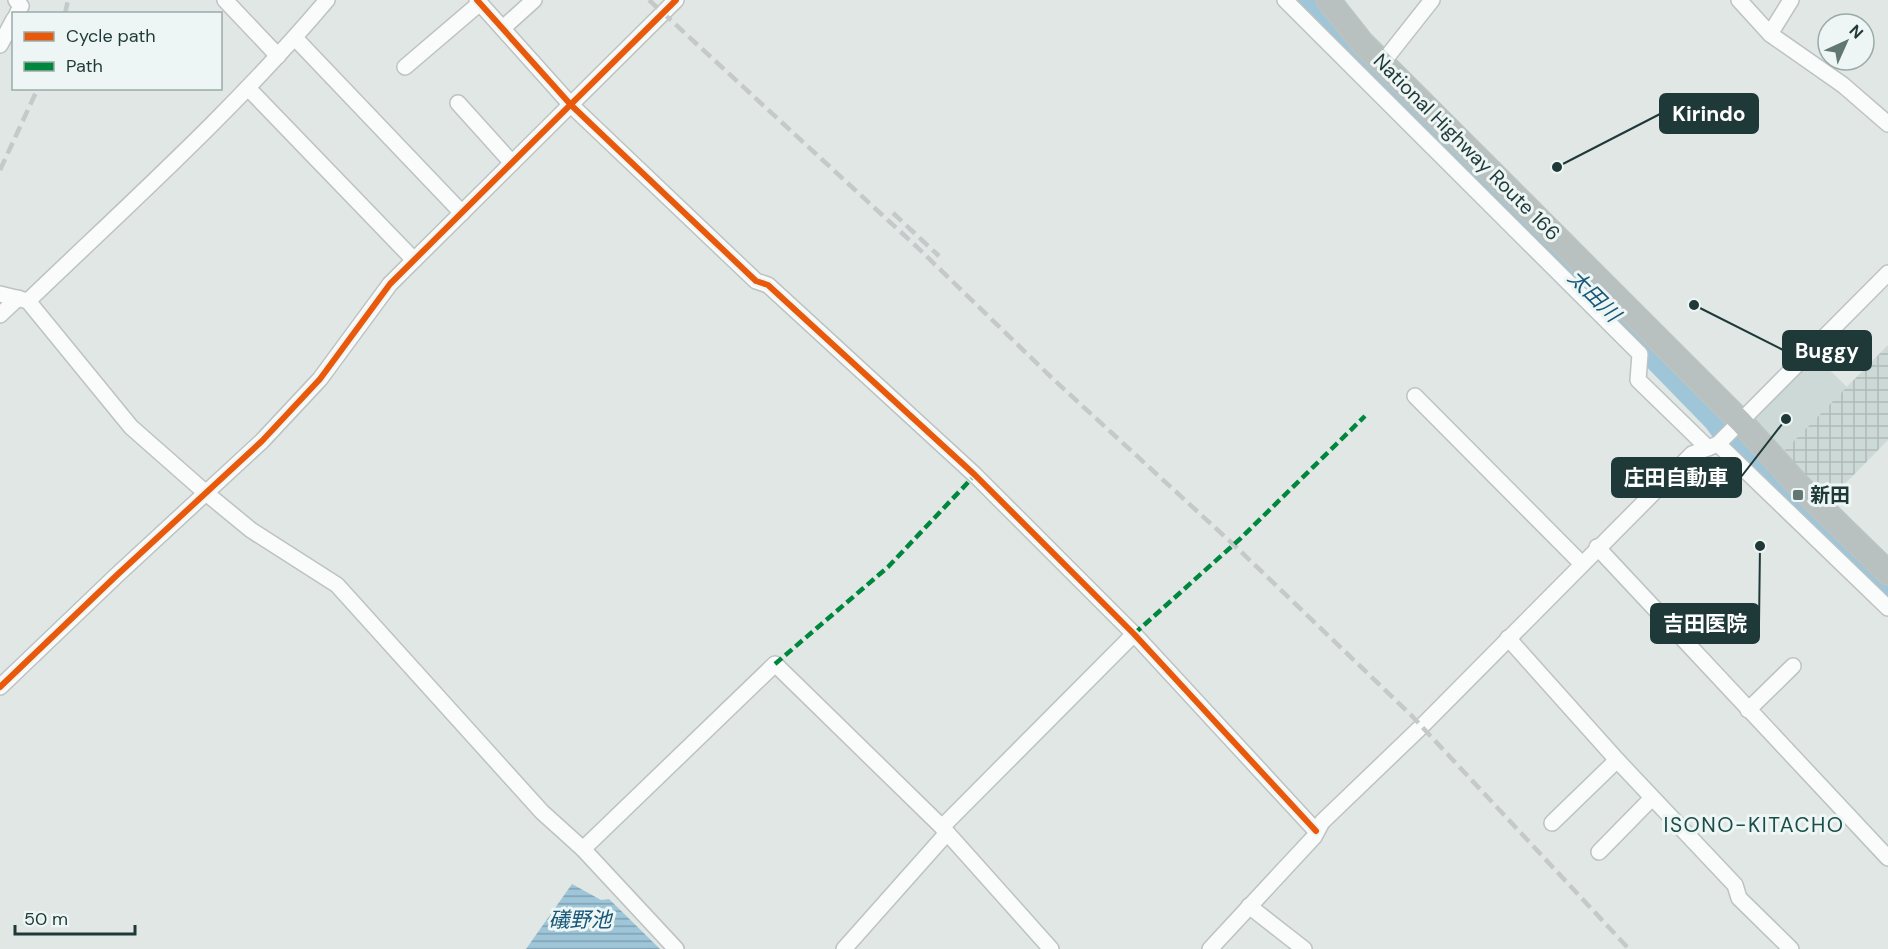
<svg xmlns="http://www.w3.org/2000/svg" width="1888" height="949" font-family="'DM Sans','Noto Sans JP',sans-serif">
<defs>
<pattern id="industrial-grid" width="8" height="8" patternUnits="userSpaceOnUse" patternTransform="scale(1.5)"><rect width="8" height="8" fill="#cdd9d6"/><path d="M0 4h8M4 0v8" fill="none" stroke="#b0bbb8"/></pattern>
<pattern id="water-rules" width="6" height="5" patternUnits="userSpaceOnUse" patternTransform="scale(1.5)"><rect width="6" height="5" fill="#9ec5d8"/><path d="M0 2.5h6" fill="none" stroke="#80a1b0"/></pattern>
</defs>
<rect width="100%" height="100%" fill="#e0e7e5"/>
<path fill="#cdd9d6" d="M1816 357 1847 387 1782 453 1751 422Z"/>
<path fill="url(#industrial-grid)" d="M1888 345V440L1829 500 1782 453Z"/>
<path fill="url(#water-rules)" d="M572 884 601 900 609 899 660 949H526Z"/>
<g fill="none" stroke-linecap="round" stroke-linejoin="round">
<path stroke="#9ec5d8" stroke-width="28" d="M1299 0 1561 259 1717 419 1743 455 1888 592"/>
<g stroke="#bdc3c2" stroke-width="18">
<g id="minor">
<path d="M16 0 21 6 17 14"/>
<path d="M225 0 278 56"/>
<path d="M477 0 571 105 756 281 768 285 975 475 1134 634 1316 831"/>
<path d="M1285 0 1640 354 1638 380 1708 448"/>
<path d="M1739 0 1770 34 1843 85 1888 124"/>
<path d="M503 28 534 0"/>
<path d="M1770 34 1791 0"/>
<path d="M295 38 462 213"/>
<path d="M0 45 14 19"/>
<path d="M1383 62 1432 0"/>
<path d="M405 67 480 3"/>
<path d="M248 88 414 260"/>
<path d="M458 103 512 163"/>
<path d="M0 294 28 301 131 427 206 493 251 530 337 585 542 812 583 849 676 949"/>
<path d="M28 301C130 203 236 108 327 0"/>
<path d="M0 315 18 298"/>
<path d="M1415 396 1581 563"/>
<path d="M1718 444 1888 608"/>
<path d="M1597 547 1888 858"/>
<path d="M1508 638 1617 760 1735 885 1739 898 1791 949"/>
<path d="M0 687 117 575 262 441 320 379 390 284 676 0"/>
<path d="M1748 710 1793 666"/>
<path d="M1552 823 1617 760"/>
<path d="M942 827 1134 634"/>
<path d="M583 849 775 664 942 827 1051 949"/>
<path d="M1599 852 1652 798"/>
<path d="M1249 906 1304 949"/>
<path d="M844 949 947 833"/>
<path d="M1210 949 1314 837 1322 822 1421 727 1692 454 1718 444 1888 273"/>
</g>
</g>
<g stroke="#bac3c2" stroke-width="26">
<path id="highway" d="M1328 0 1362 43 1741 422 1796 483 1888 573"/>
</g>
<use href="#minor" stroke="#fafbfb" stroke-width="15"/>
<use href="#highway" stroke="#b8c1c0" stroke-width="22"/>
<g stroke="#c5c9c9" stroke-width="4.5" stroke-dasharray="12 6" stroke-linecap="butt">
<path d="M649 0 917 247 1053 379 1234 545 1411 715 1629 949"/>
<path d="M65 14 68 0"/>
<path d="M0 170 38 88"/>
<path d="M893 213 939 256"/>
</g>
<g stroke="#00873e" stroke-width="4.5" stroke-dasharray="9 4.5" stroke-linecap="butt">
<path d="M1134 634 1240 539 1365 416"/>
<path d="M775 664 888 567 975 475"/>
</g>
<g stroke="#edf6f4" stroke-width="10">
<g id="cycleway">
<path d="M477 0 571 105 756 281 768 285 975 475 1134 634 1316 831"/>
<path d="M0 687 117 575 262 441 320 379 390 284 676 0"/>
</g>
</g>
<use href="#cycleway" stroke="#e8590c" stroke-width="6"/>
</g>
<rect fill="#627674" stroke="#edf6f4" stroke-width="2" x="1792" y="489" width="12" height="12" rx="3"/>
<g text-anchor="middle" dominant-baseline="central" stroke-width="6" stroke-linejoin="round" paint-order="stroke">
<g font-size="20" fill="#1e3937" stroke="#edf6f4">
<text transform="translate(1467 147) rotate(45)">National Highway Route 166</text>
</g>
<g font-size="20" font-weight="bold" fill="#1e3937" stroke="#edf6f4" text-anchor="start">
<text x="1810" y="495">新田</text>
</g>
<g font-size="21" font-style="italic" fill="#175677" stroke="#edf6f4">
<text transform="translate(1594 296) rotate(45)">太田川</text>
<text x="580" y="920">礒野池</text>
</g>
<g font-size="21" letter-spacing="1.5" fill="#1a4c48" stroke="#edf6f4">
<text x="1754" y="825">ISONO-KITACHO</text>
</g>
</g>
<path fill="none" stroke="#1e3937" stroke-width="2" d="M1557 167L1660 114M1694 305L1783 350M1786 419L1741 477M1760 546L1759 624"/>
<g fill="#1e3937" stroke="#edf6f4" stroke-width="2">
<circle cx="1557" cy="167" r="6"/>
<circle cx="1694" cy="305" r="6"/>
<circle cx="1786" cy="419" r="6"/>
<circle cx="1760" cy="546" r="6"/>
</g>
<g fill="#1e3937" stroke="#1e3937" stroke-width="2">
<rect x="1660" y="94" width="98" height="39" rx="6"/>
<rect x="1783" y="331" width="88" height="39" rx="6"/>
<rect x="1612" y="458" width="129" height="39" rx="6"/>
<rect x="1651" y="604" width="108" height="39" rx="6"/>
</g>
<g font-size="21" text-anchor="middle" font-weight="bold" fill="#fff">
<text x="1709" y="121">Kirindo</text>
<text x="1827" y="358">Buggy</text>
<text x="1676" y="485">庄田自動車</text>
<text x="1705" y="631">吉田医院</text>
</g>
<rect x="12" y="12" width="210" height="78" fill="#edf6f4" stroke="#9aaaa8" stroke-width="1.5"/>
<rect x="24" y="32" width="30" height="9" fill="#e8590c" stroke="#9aaaa8" stroke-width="1.5"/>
<text x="66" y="42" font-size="18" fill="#1e3937">Cycle path</text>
<rect x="24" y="62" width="30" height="9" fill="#00873e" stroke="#9aaaa8" stroke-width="1.5"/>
<text x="66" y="72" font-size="18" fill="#1e3937">Path</text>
<g transform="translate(1846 42) rotate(45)"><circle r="28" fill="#edf6f4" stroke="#9aaaa8" stroke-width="1.5"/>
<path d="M0-4.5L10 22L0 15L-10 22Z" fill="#627674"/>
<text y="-9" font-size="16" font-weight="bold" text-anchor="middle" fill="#1e3937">N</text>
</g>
<path d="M15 925v9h120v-9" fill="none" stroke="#1e3937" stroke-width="3"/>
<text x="24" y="925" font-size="18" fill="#1e3937" stroke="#edf6f4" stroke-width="4.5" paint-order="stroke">50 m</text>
</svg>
